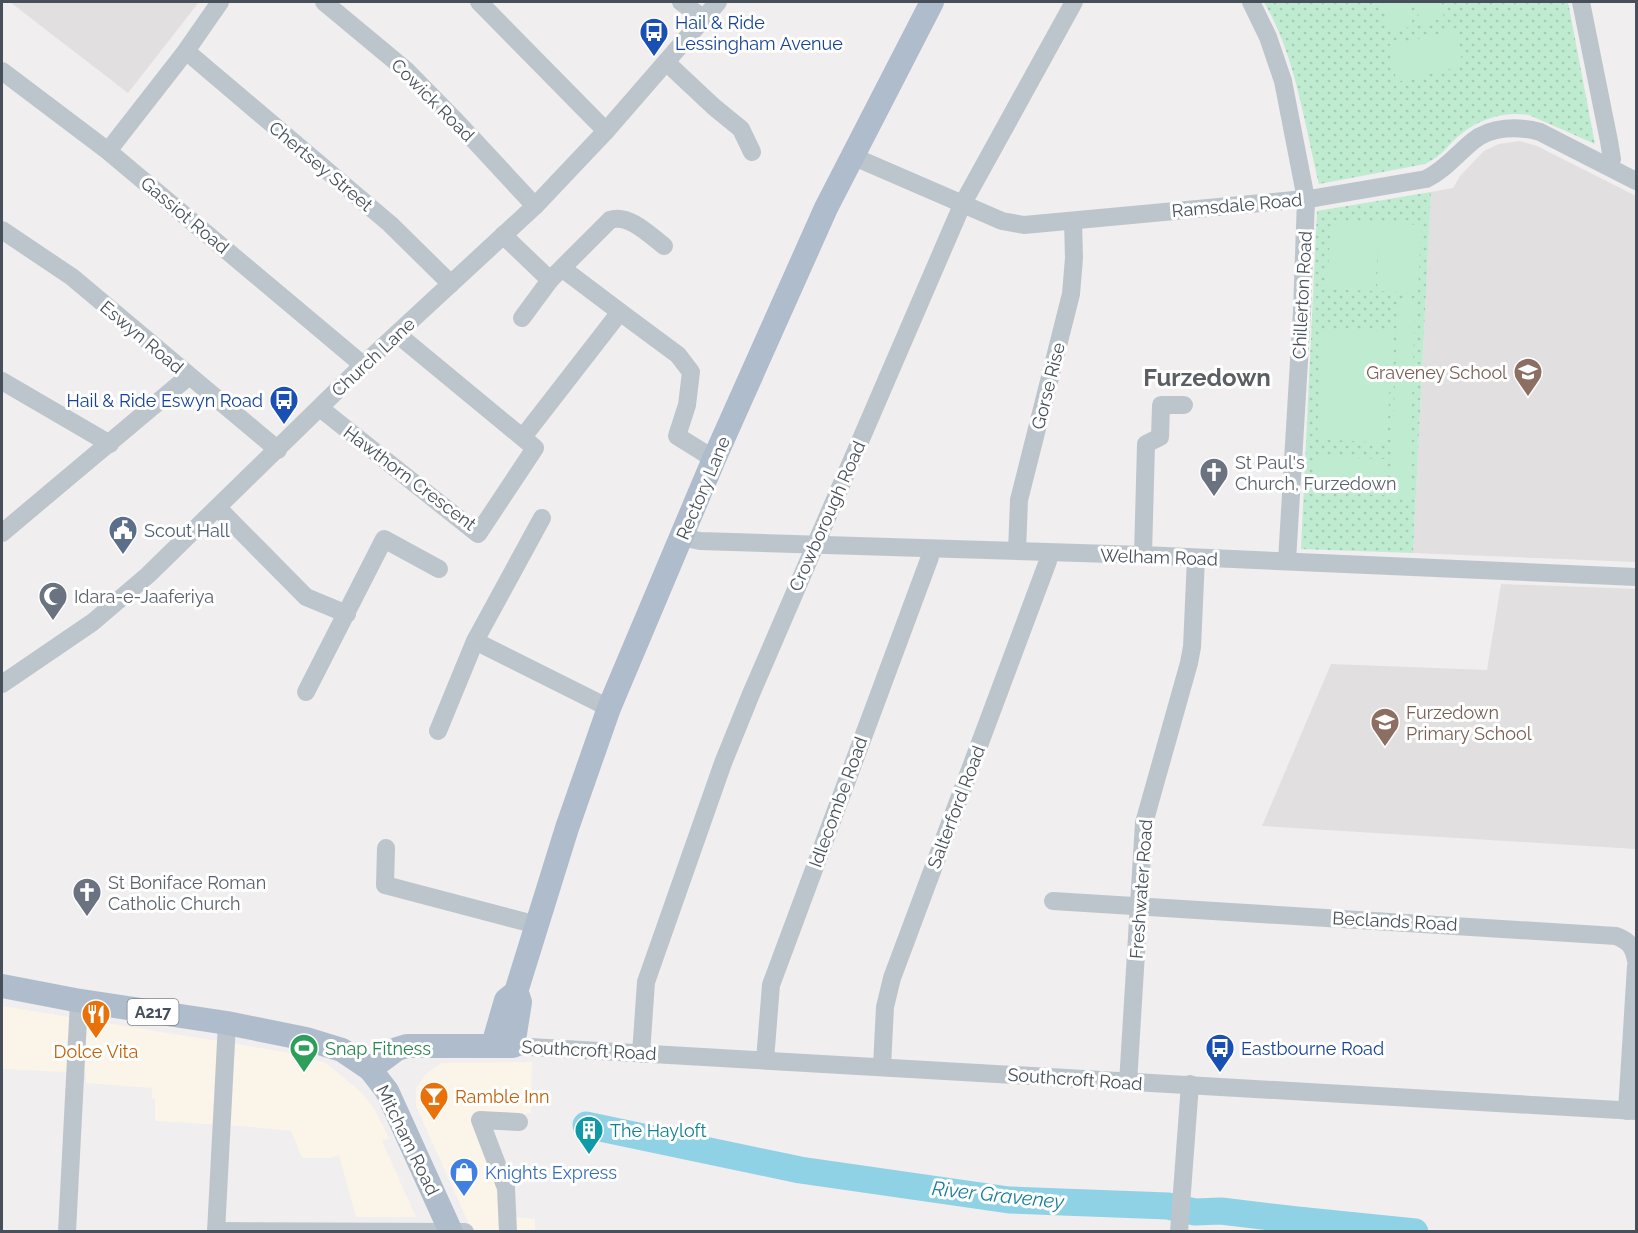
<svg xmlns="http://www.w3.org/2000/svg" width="1638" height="1233" font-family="Raleway,sans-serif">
<defs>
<pattern id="grass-dots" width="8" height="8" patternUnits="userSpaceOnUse" patternTransform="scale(1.5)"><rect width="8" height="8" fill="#bfebd1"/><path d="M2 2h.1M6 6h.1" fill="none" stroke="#a6cbb6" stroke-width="1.8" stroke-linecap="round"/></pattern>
</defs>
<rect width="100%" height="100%" fill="#f0eeee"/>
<g fill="#faf5e8">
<path d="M2 1006 291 1053 326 1063 361 1092 375 1110 389 1138 382 1141 416 1217H356L339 1155 330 1158H302L291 1131 241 1126 155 1121V1099L152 1098V1088L86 1083V1073L2 1069Z"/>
<path d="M532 1062 531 1113H525L524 1118 481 1116 510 1217 535 1219V1231H472L416 1106V1088L426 1074 441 1063Z"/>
</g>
<g fill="#e1dfdf">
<path d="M10 2H199L128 93Z"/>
<path d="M1520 141 1537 146 1636 196V562L1413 553 1431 192 1453 188 1460 176 1484 151 1499 144Z"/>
<path d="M1501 584 1636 589V849L1262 826 1331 664 1487 670Z"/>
</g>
<g fill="url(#grass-dots)">
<path d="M1264 2H1568L1595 144 1529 115C1506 111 1480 118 1461 134 1446 146 1444 155 1425 164L1319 184C1304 122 1296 57 1264 2Z"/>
<path d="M1431 192 1413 553 1301 549 1317 211Z"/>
</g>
<g fill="#bfebd1">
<path d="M1382 2H1408L1413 26 1389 32Z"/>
<path d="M1415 2H1440L1444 18 1421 24Z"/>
<path d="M1455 30 1463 66 1397 82 1388 46Z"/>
<path d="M1331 220 1421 225 1418 293 1377 291 1378 246 1375 291 1327 289Z"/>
<path d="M1398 301 1415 302 1409 498 1391 497Z"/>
<path d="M1322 329 1392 332 1387 443 1317 439Z"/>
<path d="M1315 457 1385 459 1384 495 1314 493Z"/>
</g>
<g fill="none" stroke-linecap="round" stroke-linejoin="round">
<path stroke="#8fd1e5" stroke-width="27" d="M586 1125 800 1170 1009 1200 1168 1206 1195 1212 1221 1211 1297 1220 1415 1232"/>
<g stroke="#bdc5cc" stroke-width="18">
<path d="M324 2 407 71 458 123 535 206"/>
<path d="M479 2 606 131"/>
<path d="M681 2 703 18"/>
<path d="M1251 2 1268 37 1283 81 1306 199 1302 311 1287 561"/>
<path d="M1581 2 1609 141 1612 159 1609 166"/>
<path d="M186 51 390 224 451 284"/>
<path d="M666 62 714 107 741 129 752 152"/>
<path d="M2 71 108 151 363 365"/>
<path d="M108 151 186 51 220 2"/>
<path d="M852 156 1002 221 1024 225 1315 198 1426 179C1445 170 1457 154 1473 141 1491 126 1519 126 1540 132L1636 181"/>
<path d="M2 230 72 277 278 450"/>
<path d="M503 235 550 280"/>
<path d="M620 312 678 355 691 372 687 405 677 436 714 459"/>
<path d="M522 318 550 280 610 220C628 213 650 235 664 246"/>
<path d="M2 381 110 444"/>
<path d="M320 408 478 534 535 448 397 334"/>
<path d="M523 437 620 312 563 269"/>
<path d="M218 508 306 597 347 614"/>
<path d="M2 533 189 376"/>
<path d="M681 537 700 541 1143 555 1636 577"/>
<path d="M1017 551 1019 500 1071 294 1074 258 1073 221"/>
<path d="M1143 555 1146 444 1160 437 1161 405H1184"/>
<path d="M475 641 609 708"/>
<path d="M2 684 93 622 148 575 363 365 535 206 606 131 718 2"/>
<path d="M306 692 384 539 439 569"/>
<path d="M438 731 475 641 542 518"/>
<path d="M386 848 385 885 537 925"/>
<path d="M1053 901 1616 936C1629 941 1633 946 1636 960"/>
<path d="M513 1046 1636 1111"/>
<path d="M641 1054 646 982 723 763 751 694 962 205 1074 2"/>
<path d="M765 1060 771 985 930 557V549"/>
<path d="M882 1066 885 1007 892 978 1048 561 1049 553"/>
<path d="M1128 1083 1144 823 1189 663 1192 647 1196 558"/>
<path d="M1627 1111 1636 966"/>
<path d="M216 1231 465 1232"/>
<path d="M67 1232 79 1001"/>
<path d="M216 1232 227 1023"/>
<path d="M508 1232 506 1188 480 1120 519 1122"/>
<path d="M1179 1232 1190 1084"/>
</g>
<g stroke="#afbccb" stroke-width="24">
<path d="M2 986 75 1000 227 1023 306 1039 342 1050 370 1069 387 1091 451 1232"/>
<path d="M493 1045 506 1000 516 992 567 828 609 708 714 459 826 208 932 2"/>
<path d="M370 1069 397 1049 407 1046H513L520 1002 518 996"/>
</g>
</g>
<defs>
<g id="bus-pin" transform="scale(1.5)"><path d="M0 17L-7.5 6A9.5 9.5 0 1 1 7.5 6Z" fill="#1a4fb4" stroke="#fff"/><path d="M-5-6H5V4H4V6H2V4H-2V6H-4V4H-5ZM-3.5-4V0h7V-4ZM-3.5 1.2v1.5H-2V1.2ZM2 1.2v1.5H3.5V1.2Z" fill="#fff"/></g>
<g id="school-pin" transform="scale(1.5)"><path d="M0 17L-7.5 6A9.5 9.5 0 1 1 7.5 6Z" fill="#8d6e63" stroke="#fff"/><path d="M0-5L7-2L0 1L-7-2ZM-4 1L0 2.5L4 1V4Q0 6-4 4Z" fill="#fff"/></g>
<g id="church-pin" transform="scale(1.5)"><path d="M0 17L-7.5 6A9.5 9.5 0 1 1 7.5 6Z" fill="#6b7280" stroke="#fff"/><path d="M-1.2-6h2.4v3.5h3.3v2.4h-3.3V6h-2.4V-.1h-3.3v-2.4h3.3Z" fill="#fff"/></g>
<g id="civic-pin" transform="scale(1.5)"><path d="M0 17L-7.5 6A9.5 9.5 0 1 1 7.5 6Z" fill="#5c6f8a" stroke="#fff"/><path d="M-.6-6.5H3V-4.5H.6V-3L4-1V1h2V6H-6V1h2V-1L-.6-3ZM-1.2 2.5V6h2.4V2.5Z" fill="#fff"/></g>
<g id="mosque-pin" transform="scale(1.5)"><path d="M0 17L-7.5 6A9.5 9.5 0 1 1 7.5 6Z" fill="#6b7280" stroke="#fff"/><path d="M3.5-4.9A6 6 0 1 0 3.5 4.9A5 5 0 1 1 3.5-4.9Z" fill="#fff"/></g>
<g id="restaurant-pin" transform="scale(1.5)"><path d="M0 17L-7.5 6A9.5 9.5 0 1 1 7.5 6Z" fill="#e8710a" stroke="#fff"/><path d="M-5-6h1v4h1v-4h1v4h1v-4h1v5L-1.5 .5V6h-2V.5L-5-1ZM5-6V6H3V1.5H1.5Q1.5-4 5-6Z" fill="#fff"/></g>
<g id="stadium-pin" transform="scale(1.5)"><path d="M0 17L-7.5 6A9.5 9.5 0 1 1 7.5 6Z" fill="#2e9e5b" stroke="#fff"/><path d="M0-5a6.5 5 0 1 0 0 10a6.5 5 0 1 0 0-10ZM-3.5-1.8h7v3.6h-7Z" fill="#fff"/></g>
<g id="bar-pin" transform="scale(1.5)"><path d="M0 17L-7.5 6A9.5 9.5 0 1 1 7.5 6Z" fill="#e8710a" stroke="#fff"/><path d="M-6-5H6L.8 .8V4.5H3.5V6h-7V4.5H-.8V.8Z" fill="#fff"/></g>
<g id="building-pin" transform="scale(1.5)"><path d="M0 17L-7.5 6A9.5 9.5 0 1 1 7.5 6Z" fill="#0f9aa8" stroke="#fff"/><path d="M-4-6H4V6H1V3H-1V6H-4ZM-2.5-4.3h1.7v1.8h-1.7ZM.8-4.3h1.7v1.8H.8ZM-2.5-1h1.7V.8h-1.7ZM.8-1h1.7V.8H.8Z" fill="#fff"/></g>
<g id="shop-pin" transform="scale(1.5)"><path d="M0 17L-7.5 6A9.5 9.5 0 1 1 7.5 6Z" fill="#3f7fe0" stroke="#fff"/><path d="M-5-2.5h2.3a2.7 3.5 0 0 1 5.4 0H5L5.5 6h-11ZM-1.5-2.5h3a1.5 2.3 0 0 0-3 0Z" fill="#fff"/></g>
</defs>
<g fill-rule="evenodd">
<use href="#bus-pin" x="654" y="32"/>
<use href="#school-pin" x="1528" y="372"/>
<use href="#bus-pin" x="284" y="400"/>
<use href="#church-pin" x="1214" y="472"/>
<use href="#civic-pin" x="123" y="530"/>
<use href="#mosque-pin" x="53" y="596"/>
<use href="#school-pin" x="1385" y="722"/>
<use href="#church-pin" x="87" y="892"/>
<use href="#restaurant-pin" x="96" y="1014"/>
<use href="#stadium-pin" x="304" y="1048"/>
<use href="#bus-pin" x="1220" y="1048"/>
<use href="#bar-pin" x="434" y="1096"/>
<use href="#building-pin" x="589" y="1130"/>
<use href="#shop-pin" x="464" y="1172"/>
</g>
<g text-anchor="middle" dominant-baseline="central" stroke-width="6" stroke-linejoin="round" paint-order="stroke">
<rect fill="#fff" stroke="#7e848c" stroke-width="1.5" x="127.5" y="999" width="51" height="26" rx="4.5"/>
<g font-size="16" font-weight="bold" fill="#47505a">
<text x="153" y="1012">A217</text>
</g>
<g font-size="18" fill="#164399" stroke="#fff" text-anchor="start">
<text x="675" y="22">Hail &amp; Ride<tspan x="675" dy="21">Lessingham Avenue</tspan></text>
<text x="263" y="400" text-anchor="end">Hail &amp; Ride Eswyn Road</text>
<text x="1241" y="1048">Eastbourne Road</text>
</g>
<g font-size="18" fill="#47505a" stroke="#fff">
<text transform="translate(433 100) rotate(45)">Cowick Road</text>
<text transform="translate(321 166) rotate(40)">Chertsey Street</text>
<text transform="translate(1237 205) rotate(-5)">Ramsdale Road</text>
<text transform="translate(185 215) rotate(40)">Gassiot Road</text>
<text transform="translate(1302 295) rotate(-87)">Chillerton Road</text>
<text transform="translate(142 337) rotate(40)">Eswyn Road</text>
<text transform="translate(373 357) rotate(-43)">Church Lane</text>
<text transform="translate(1048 386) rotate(-76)">Gorse Rise</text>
<text transform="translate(410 478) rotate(37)">Hawthorn Crescent</text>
<text transform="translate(703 488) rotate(-67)">Rectory Lane</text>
<text transform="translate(827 516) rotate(-66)">Crowborough Road</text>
<text transform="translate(1159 557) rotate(2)">Welham Road</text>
<text transform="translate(838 802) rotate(-70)">Idlecombe Road</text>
<text transform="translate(956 807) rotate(-69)">Salterford Road</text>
<text transform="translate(1141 889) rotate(-86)">Freshwater Road</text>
<text transform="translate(1395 921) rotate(3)">Beclands Road</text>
<text transform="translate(589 1050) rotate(3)">Southcroft Road</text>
<text transform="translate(1075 1079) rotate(4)">Southcroft Road</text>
<text transform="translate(408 1140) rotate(64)">Mitcham Road</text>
</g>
<g font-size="18" fill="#785e54" stroke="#fff" text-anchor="end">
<text x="1507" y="372">Graveney School</text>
<text x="1406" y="712" text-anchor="start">Furzedown<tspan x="1406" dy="21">Primary School</tspan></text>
</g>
<g font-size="18" fill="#5b616d" stroke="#fff" text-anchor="start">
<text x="1235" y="462">St Paul's<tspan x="1235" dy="21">Church, Furzedown</tspan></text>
<text x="74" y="596">Idara-e-Jaaferiya</text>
<text x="108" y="882">St Boniface Roman<tspan x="108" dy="21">Catholic Church</tspan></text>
</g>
<g font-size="18" fill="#4e5e75" stroke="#fff" text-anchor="start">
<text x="144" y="530">Scout Hall</text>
</g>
<g font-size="18" fill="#27864d" stroke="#fff" text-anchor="start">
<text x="325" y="1048">Snap Fitness</text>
</g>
<g font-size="18" fill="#c56008" stroke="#fff">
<text x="96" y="1051">Dolce Vita</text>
<text x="455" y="1096" text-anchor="start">Ramble Inn</text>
</g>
<g font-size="18" fill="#0d838f" stroke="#fff" text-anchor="start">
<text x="610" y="1130">The Hayloft</text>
</g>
<g font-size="18" fill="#366cbe" stroke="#fff" text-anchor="start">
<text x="485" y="1172">Knights Express</text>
</g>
<g font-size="20" font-style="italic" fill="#167e9e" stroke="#fff">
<text transform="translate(998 1195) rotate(6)">River Graveney</text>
</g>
<g font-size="24" font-weight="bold" fill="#5b5e62" stroke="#fff">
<text x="1207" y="377">Furzedown</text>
</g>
</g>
<rect width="1638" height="1233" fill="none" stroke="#47505a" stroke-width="6"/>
</svg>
